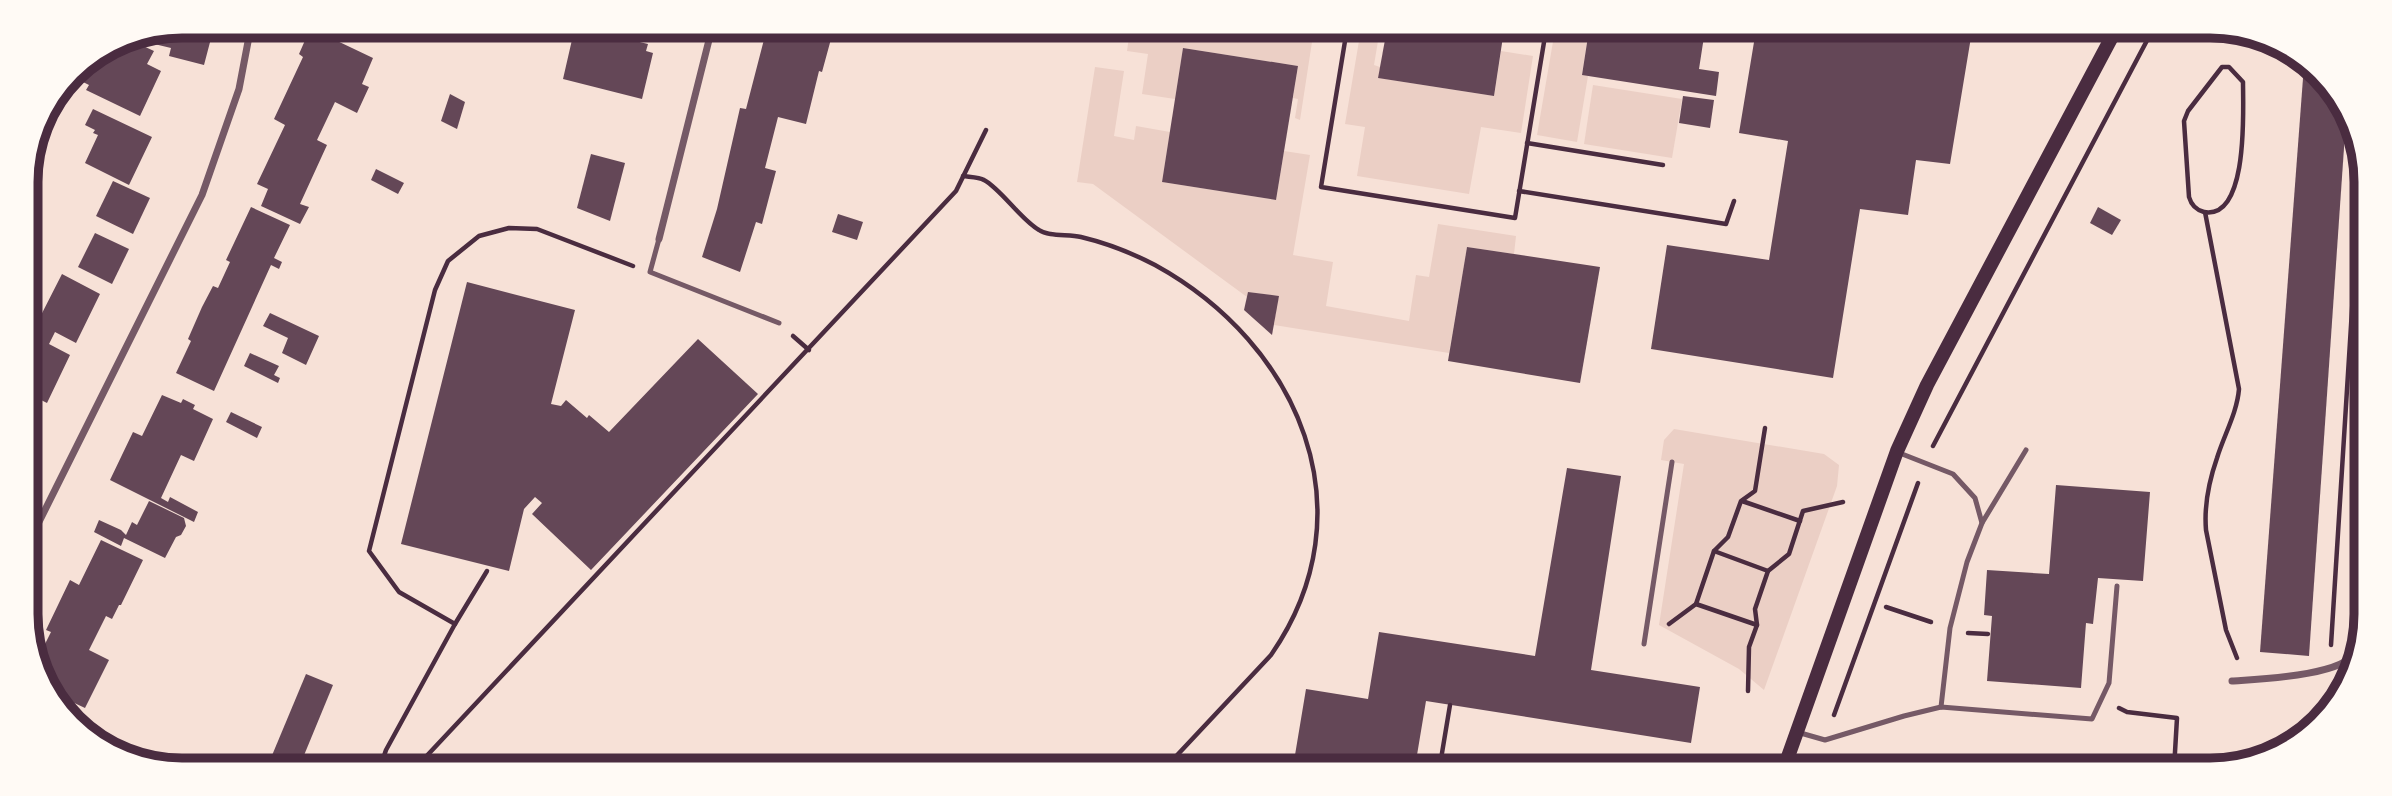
<svg xmlns="http://www.w3.org/2000/svg" width="2392" height="796" font-family="'Sofia Sans Condensed',sans-serif">
<rect width="100%" height="100%" fill="#f7e1d7"/>
<g fill="#ebcfc5">
<path d="M1130 29H1260L1300 35 1299 40 1312 42 1300 120 1295 118 1298 99 1293 98 1298 66 1183 48 1175 99 1142 94 1148 54 1127 51Z"/>
<path d="M1361 29H1380L1374 65 1380 67 1379 78 1494 96 1501 51 1533 56 1521 133 1481 127 1469 194 1357 176 1365 127 1345 124Z"/>
<path d="M1555 30H1589L1582 74 1588 76 1577 142 1537 135Z"/>
<path d="M1095 67 1124 71 1114 136 1134 140 1136 126 1170 132 1162 182 1276 200 1284 151 1310 155 1293 255 1333 262 1326 306 1409 321 1416 275 1429 277 1438 224 1516 236 1514 254 1467 247 1449 353 1274 325 1278 296 1248 292 1247 297 1093 184 1077 182Z"/>
<path d="M1593 85 1682 99 1672 158 1584 144Z"/>
<path d="M1674 429 1824 454 1839 465 1837 486 1764 690 1739 669 1659 625 1684 464 1661 460 1664 440Z"/>
</g>
<g fill="#644757">
<path d="M182 26 214 27 204 65 169 56 171 48 150 43 153 32Z"/>
<path d="M306 27H336L331 38 373 58 362 84 369 87 357 113 335 102 317 140 327 145 300 204 309 207 300 224 261 206 268 189 257 184 285 125 274 119 303 57 299 54 310 29Z"/>
<path d="M767 28H834L822 72 819 71 806 124 778 117 765 168 776 171 762 224 756 222 740 272 702 257 717 209 740 108 746 109Z"/>
<path d="M1387 29 1504 30 1494 96 1378 78Z"/>
<path d="M1589 30H1705L1699 69 1719 72 1716 96 1582 75Z"/>
<path d="M1756 30 1972 31 1950 164 1916 160 1908 215 1860 209 1833 378 1651 349 1667 245 1769 260 1788 141 1739 133Z"/>
<path d="M574 31 592 36 594 31 648 44 646 51 653 53 642 99 563 79Z"/>
<path d="M128 39 154 51 147 64 161 71 140 116 86 90 89 85 77 79 84 64 110 46 121 52Z"/>
<path d="M1183 48 1298 66 1276 200 1162 182Z"/>
<path d="M2304 65 2327 79 2346 119 2309 656 2260 652Z"/>
<path d="M450 94 465 102 457 129 441 121Z"/>
<path d="M1683 96 1714 100 1710 128 1679 123Z"/>
<path d="M93 109 152 137 129 185 85 163 98 135 93 133 95 130 85 125Z"/>
<path d="M591 154 625 163 610 221 577 208Z"/>
<path d="M376 169 404 183 398 194 371 180Z"/>
<path d="M113 181 150 198 133 234 96 216Z"/>
<path d="M251 207 290 225 274 258 282 262 279 269 271 265 214 391 176 373 191 341 188 339 202 307 213 286 218 288 230 262 226 260Z"/>
<path d="M2098 207 2121 220 2112 235 2090 223Z"/>
<path d="M838 214 863 222 857 240 832 232Z"/>
<path d="M95 233 129 249 112 284 78 267Z"/>
<path d="M1467 247 1600 267 1580 383 1448 361Z"/>
<path d="M62 274 100 294 76 343 55 332 49 344 70 355 47 403 35 397 29 410 33 411 28 421V347L32 337 27 334V319L37 323Z"/>
<path d="M467 282 575 310 551 404 561 406 566 400 587 418 589 415 609 432 698 339 758 394 591 570 532 514 542 503 535 497 524 509 509 571 401 544Z"/>
<path d="M1248 292 1279 296 1272 335 1244 310Z"/>
<path d="M270 313 319 336 306 365 282 353 288 338 263 326Z"/>
<path d="M250 353 279 366 274 375 280 378 278 383 244 366Z"/>
<path d="M162 395 181 403 183 399 195 405 193 409 213 419 194 461 181 455 161 498 168 502 170 497 198 512 194 522 110 480 133 432 142 436Z"/>
<path d="M231 412 262 427 257 438 226 422Z"/>
<path d="M28 441 38 446 28 466Z"/>
<path d="M1567 468 1621 476 1591 670 1700 687 1691 743 1426 701 1415 767H1293L1306 689 1368 699 1379 632 1535 656Z"/>
<path d="M2056 485 2150 492 2143 581 2098 578 2093 624 2086 623 2081 688 1987 681 1992 616 1984 615 1987 570 2049 574Z"/>
<path d="M149 501 184 518 186 526 181 535 176 537 165 558 124 538 121 546 94 532 99 520 121 530 126 535 132 522 137 525Z"/>
<path d="M101 540 143 560 121 605H119L112 619 106 616 89 650 109 660 85 708 53 693 37 660 51 632 46 630 70 580 79 585Z"/>
<path d="M306 674 333 685 300 765H268Z"/>
<path d="M1234 760 1280 765V767H1233Z"/>
</g>
<g fill="none" stroke-linecap="round" stroke-linejoin="round">
<g stroke="#4a2c40" stroke-width="4.5">
<path d="M1347 29 1321 187 1515 218 1546 30"/>
<path d="M2222 67H2229L2243 82C2243 108 2249 220 2204 212 2196 210 2191 204 2189 197L2184 121 2188 111Z"/>
<path d="M1527 143 1663 165"/>
<path d="M963 176C969 177 979 177 984 180 1001 189 1021 220 1039 230 1049 237 1068 234 1081 237 1106 243 1132 253 1155 265 1299 344 1371 511 1271 655L1166 767"/>
<path d="M1519 191 1726 224 1734 201"/>
<path d="M2205 212 2239 389C2237 413 2224 435 2217 458 2209 481 2204 506 2206 530L2226 630 2237 658"/>
<path d="M793 336 809 350"/>
<path d="M1933 446 2152 31"/>
<path d="M1742 501 1800 521"/>
<path d="M1714 551 1768 571"/>
<path d="M1696 604 1757 625"/>
<path d="M1886 607 1931 622"/>
<path d="M455 624 487 571"/>
<path d="M1669 624 1696 604 1714 551 1728 537 1741 501 1755 491 1765 428"/>
<path d="M1968 633 1988 634"/>
<path d="M2331 645 2362 150"/>
<path d="M1748 691 1749 647 1757 625 1755 609 1768 571 1789 554 1803 511 1843 502"/>
<path d="M2119 708 2127 712 2177 718 2174 769"/>
<path d="M1834 715 1918 483"/>
<path d="M1441 759 1450 705"/>
<path d="M381 765 386 750 455 624 399 592 369 551 435 290 448 261 479 236 509 228 537 229 633 266"/>
<path d="M425 765 421 762 956 191 986 130"/>
</g>
<g stroke="#755966" stroke-width="5">
<path d="M659 239 650 272 779 323"/>
<path d="M1897 452 1953 474 1975 498 1982 523 1967 562 1950 628 1941 707"/>
<path d="M1982 523 2026 450"/>
<path d="M1644 644 1672 462"/>
<path d="M1797 732 1825 740 1904 716 1941 707 2092 719 2109 683 2117 586"/>
</g>
<g stroke="#755966" stroke-width="7">
<path d="M659 239 712 28"/>
<path d="M29 542 202 195 239 89 251 26"/>
<path d="M2232 681C2259 679 2345 676 2356 651 2362 638 2360 616 2361 602"/>
</g>
<path stroke="#4a2c40" stroke-width="14" d="M1784 768 1897 451 1927 385 2115 31"/>
</g>
<path d="M0 0H2392V796H0ZM182 38H2210A144 144 0 0 1 2354 182V614A144 144 0 0 1 2210 758H182A144 144 0 0 1 38 614V182A144 144 0 0 1 182 38Z" fill="#fffaf5" fill-rule="evenodd"/>
<path fill="none" stroke="#4a2c40" stroke-width="9" d="M182 38H2210A144 144 0 0 1 2354 182V614A144 144 0 0 1 2210 758H182A144 144 0 0 1 38 614V182A144 144 0 0 1 182 38Z"/>
</svg>
